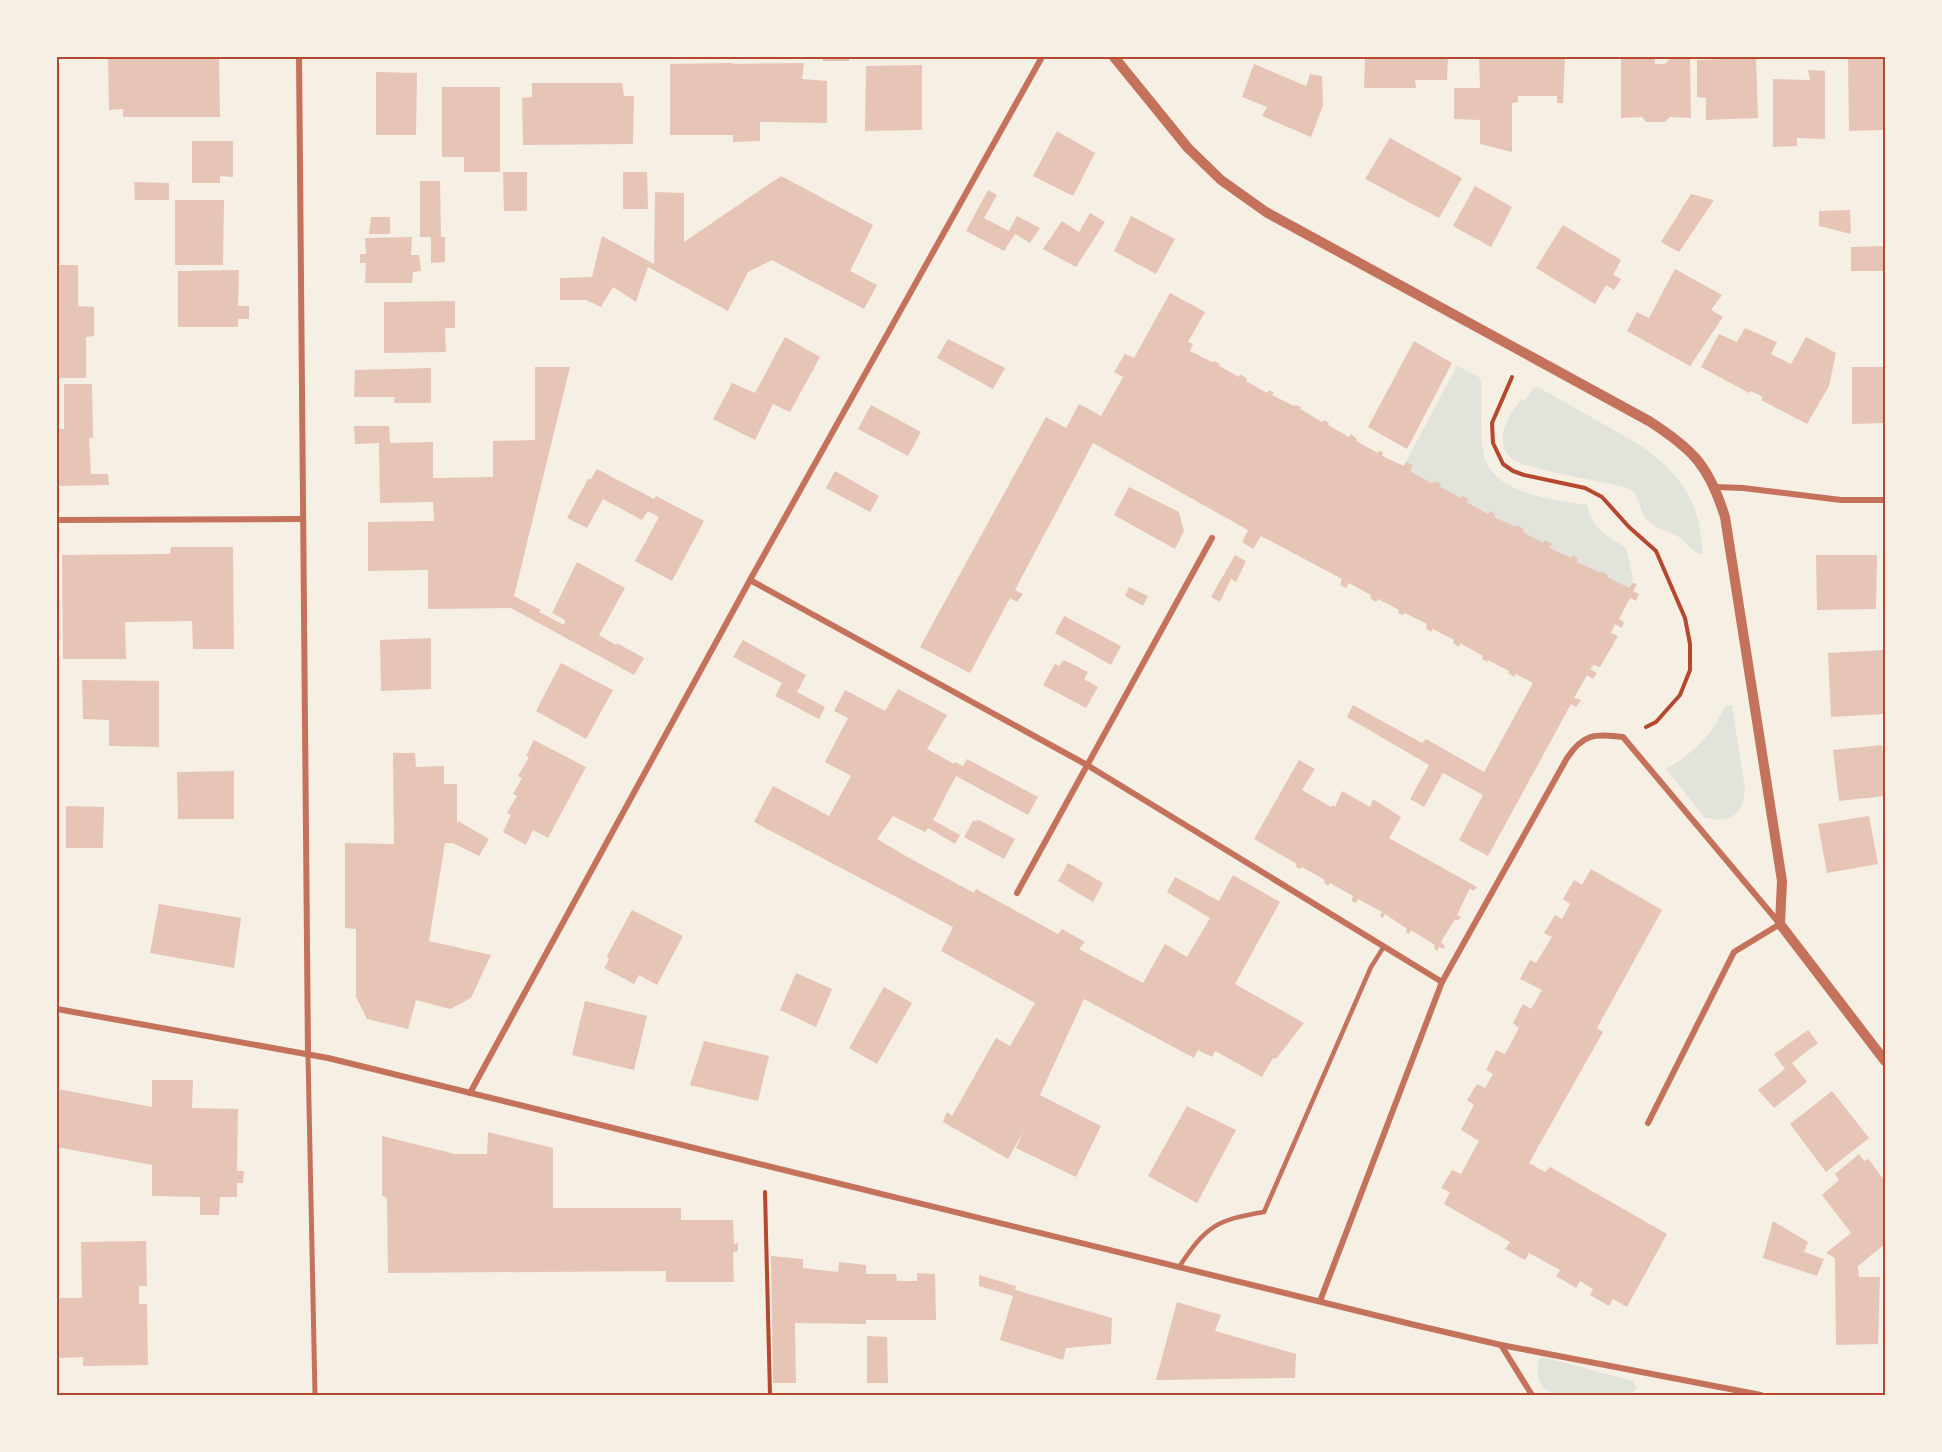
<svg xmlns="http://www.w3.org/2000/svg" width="1942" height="1452" font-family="Signika,sans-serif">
<rect width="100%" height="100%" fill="#f6efe4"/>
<g fill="#e2e4dc">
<path d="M1457 366 1479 377 1481 382C1482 406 1479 433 1484 456 1493 494 1557 500 1587 505 1593 530 1606 535 1626 548L1633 579 1627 592 1402 469Z"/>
<path d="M1538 387 1635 442C1668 464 1694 489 1700 530 1701 537 1703 546 1702 553L1699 554C1691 550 1685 541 1677 536 1667 531 1655 528 1647 520 1637 510 1644 499 1628 488 1605 482 1525 470 1511 458 1506 454 1503 447 1503 441 1501 426 1513 411 1521 399L1525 401 1533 388Z"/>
<path d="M1732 705 1745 789C1743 816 1729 824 1704 817L1666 769C1692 754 1713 735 1725 706Z"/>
<path d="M1543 1357 1633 1381 1637 1388 1630 1394H1553C1537 1386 1536 1375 1539 1359Z"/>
</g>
<g fill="#e6c5b7">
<path d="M108 57H219L220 117H123V109L109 110Z"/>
<rect x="823" y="57" width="26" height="4"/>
<path d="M1365 57H1448L1447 80H1415L1416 88H1364Z"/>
<path d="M1479 57H1565L1563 103H1557V96H1518V102L1512 103V152L1480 144V120L1454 119V88H1480Z"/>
<path d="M1848 57H1885V130L1849 131Z"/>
<path d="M1690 58 1691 118 1670 117 1665 122H1646L1642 117 1621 118V59H1655V64H1665L1670 59Z"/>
<path d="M1756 58 1758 118 1706 120V98L1697 97V60Z"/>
<path d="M732 63V64L804 63 802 79 827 81V123L760 122V141L733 142V135H670V64Z"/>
<path d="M1254 64 1306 86 1310 74 1322 76 1323 105 1311 137 1262 116 1267 107 1242 97Z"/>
<path d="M922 65V130L865 131 866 66Z"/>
<path d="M1808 70 1825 71V139L1797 138V146L1773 147V79L1810 80Z"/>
<path d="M376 72 417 73 416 135H376Z"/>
<path d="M532 83H622L624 96H634L633 144 523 145 522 98 532 97Z"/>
<path d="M442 87H500V172H464V157H442Z"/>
<path d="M1057 131 1095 153 1073 196 1033 176Z"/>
<path d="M1390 138 1462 178 1439 218 1365 179Z"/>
<path d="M192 141H233V177L220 176V183H192Z"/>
<path d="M503 172H527V211H504Z"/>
<path d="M623 172H647L648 209H623Z"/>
<path d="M781 176 873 225 850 271 877 285 864 309 772 260 748 272 728 311 648 267 636 302 613 287 601 307 586 300H560V278L592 277 602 236 654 264 655 192 684 193V242Z"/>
<path d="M420 181H440L441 237H445V262L431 263V237H420Z"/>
<path d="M134 182 169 183V200H135Z"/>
<path d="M1475 186 1512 207 1491 247 1453 226Z"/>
<path d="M988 190 997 195 984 218 1009 231 1017 216 1040 228 1030 243 1015 234 1004 251 966 231Z"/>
<path d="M1691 194 1714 200 1679 252 1661 242Z"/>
<path d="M175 200H224L223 265H175Z"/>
<path d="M1850 210 1851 234 1819 226V211Z"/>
<path d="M1090 213 1105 222 1076 267 1043 249 1062 221 1079 232Z"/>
<path d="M1131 216 1175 239 1156 274 1114 251Z"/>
<path d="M371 217H390V234H369Z"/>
<path d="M1563 225 1621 260 1613 275 1621 279 1614 290 1606 285 1595 304 1536 268Z"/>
<path d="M412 237 411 255H419L421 271 413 272 412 283H365L366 263H360V254H366L365 238Z"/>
<path d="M1885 246V271H1851V247Z"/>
<path d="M57 265H78V306L94 307V336L86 337V378H57Z"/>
<path d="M1675 269 1722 295 1711 310 1723 317 1690 366 1627 331 1637 312 1649 318Z"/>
<path d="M239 270 238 306H249V319H238V327H178V271Z"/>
<path d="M1170 293 1205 312 1188 342 1193 344 1190 351 1212 362 1214 361 1220 364 1219 366 1239 377 1240 374 1247 379 1246 381 1267 393 1269 390 1274 393 1272 395 1294 406 1296 405 1301 407 1300 409 1322 422 1324 420 1329 423 1328 425 1349 437 1351 434 1357 439 1356 441 1378 453 1379 451 1383 452 1382 456 1404 466 1406 462 1413 465 1410 471 1433 484 1434 481 1441 484 1439 486 1461 498 1463 496 1468 499 1466 502 1488 514 1490 511 1495 514 1494 517 1516 527 1517 525 1524 529 1523 532 1543 543 1545 540 1552 544 1549 548 1572 558 1573 555 1578 558 1577 562 1601 573 1602 571 1608 575 1607 577 1629 588 1632 583 1637 584 1633 591 1639 594 1636 601 1630 598 1619 619 1624 622 1622 628 1615 624 1611 633 1618 636 1600 667 1594 665 1590 669 1597 673 1593 679 1587 675 1574 698 1581 700 1576 707 1571 704 1488 856 1459 840 1483 795 1443 773 1424 807 1410 799 1429 765 1347 717 1353 705 1422 743 1426 739 1484 772 1533 683 1516 674 1514 677 1508 673 1509 671 1488 660 1487 662 1482 659 1483 656 1460 643 1459 647 1453 643 1454 640 1433 629 1431 632 1426 628 1427 624 1405 613 1402 615 1398 613 1399 610 1378 599 1376 602 1370 598 1371 595 1349 583 1346 588 1343 587 1340 585 1342 579 1261 536 1253 549 1242 542 1248 530 1093 443 1015 590 1023 594 1017 602 1010 598 970 673 920 647 1046 417 1066 428 1079 404 1101 416 1123 377 1114 372 1125 354 1134 358Z"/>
<path d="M455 301V328H445L446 352 384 353V302Z"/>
<path d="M1745 328 1777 342 1771 354 1791 364 1806 337 1836 353 1829 386 1807 424 1761 400 1763 397 1751 391 1749 393 1701 367 1719 334 1737 342Z"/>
<path d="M785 337 820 357 790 412 773 404 755 440 713 419 732 383 755 393Z"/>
<path d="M948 339 1005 368 993 389 937 358Z"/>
<path d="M1414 341 1452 363 1407 449 1368 427Z"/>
<path d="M535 367H570L514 596 541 610 539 612 564 625 565 620 552 613 577 562 625 588 599 635 616 645 617 643 644 658 634 675 511 608 428 609V570L368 571V522L434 521 433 502 380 503 379 443 355 444 354 426H389L390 443 433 442V478L493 477V441L535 440Z"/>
<path d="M1852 367H1885V423L1852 424Z"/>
<path d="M431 368V403H394L395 397H354L355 370Z"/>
<path d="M64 384H92L93 438H89L91 474H108L109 485 57 486V429H64Z"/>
<path d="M871 405 921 432 908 456 858 429Z"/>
<path d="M597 469 654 499 656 496 704 521 672 581 635 561 659 517 648 511 642 520 603 499 587 528 567 518 588 479H591Z"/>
<path d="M835 471 879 496 870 512 826 488Z"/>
<path d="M1129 487 1179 512 1184 531 1175 549 1114 515Z"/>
<path d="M171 547H233L234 649H193L192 621 125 622 126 659H63L62 555 170 554Z"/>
<path d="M1235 555 1246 561 1236 582 1231 579 1220 602 1211 597Z"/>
<path d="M1816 555H1877L1876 609 1817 610Z"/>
<path d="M1129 587 1148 596 1143 606 1125 596Z"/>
<path d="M1064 616 1121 646 1111 665 1055 633Z"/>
<path d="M431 638V689L381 691 380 640Z"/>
<path d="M743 640 806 675 797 692 825 707 819 719 775 696 782 683 733 657Z"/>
<path d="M1885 650V714L1831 717 1828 653Z"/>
<path d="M1064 660 1088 672 1084 679 1098 687 1086 708 1043 685 1055 664 1059 666Z"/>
<path d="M561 663 613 690 586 739 536 711Z"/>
<path d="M82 680 159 681V747L109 746V720L83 719Z"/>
<path d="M898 689 947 715 927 749 954 764 955 762 963 766 967 759 1038 797 1028 815 956 776 933 820 960 835 955 844 928 828 925 832 893 816 877 839 911 859 974 893 976 889 1058 934 1062 929 1085 942 1079 949 1143 983 1165 944 1187 957 1210 918 1167 892 1175 877 1219 901 1233 875 1280 902 1235 984 1304 1023 1276 1059 1273 1058 1262 1077 1215 1051 1212 1057 1198 1050 1194 1058 1084 999 1040 1095 1101 1126 1076 1177 1016 1148 1024 1130 1008 1159 943 1122 947 1112 952 1116 996 1038 1010 1046 1035 1003 941 951 953 927 754 822 773 786 829 816 851 776 825 762 848 718 834 711 845 690 885 711Z"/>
<path d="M534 740 586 767 548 838 533 830 526 845 503 832 511 815 507 813 517 796 513 794 522 778 518 776 529 757 526 756Z"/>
<path d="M1882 745 1885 767V796L1839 801 1833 750Z"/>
<path d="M393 753H415L416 767 444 766V784H457V825L458 821 489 839 479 856 453 843H445L429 941 491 955 471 998 450 1009 416 1000 408 1029 367 1019 356 997V929L345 928V843L394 844Z"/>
<path d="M1299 760 1315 769 1302 790 1331 807 1333 805 1335 807 1342 791 1370 807 1373 799 1401 817 1389 838 1477 887 1473 891 1470 888 1457 915 1461 917 1458 921 1455 919 1441 942 1445 946 1443 949 1439 947 1437 951 1434 948 1435 945 1411 930 1409 934 1406 932 1407 929 1385 914 1383 918 1380 916 1382 912 1358 899 1356 903 1353 902 1352 901 1353 896 1330 883 1328 886 1324 883 1325 880 1302 867 1300 869 1295 866 1297 864 1254 839Z"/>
<path d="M234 771V819H178L177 772Z"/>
<path d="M66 806 104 807 103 848H66Z"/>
<path d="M1869 816 1878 864 1827 873 1818 824Z"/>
<path d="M979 820 1015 839 1004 859 964 837 973 821Z"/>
<path d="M1068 863 1103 883 1093 902 1058 881Z"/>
<path d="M1591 869 1662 910 1597 1028 1603 1032 1529 1163 1545 1172 1550 1167 1667 1234 1627 1307 1613 1299 1609 1306 1590 1295 1593 1289 1580 1281 1576 1288 1556 1276 1560 1270 1529 1253 1525 1260 1505 1249 1510 1242 1444 1204 1450 1192 1441 1188 1452 1170 1461 1174 1479 1141 1461 1130 1474 1105 1467 1100 1477 1084 1485 1088 1493 1074 1486 1070 1496 1050 1505 1054 1519 1028 1513 1023 1523 1004 1531 1009 1542 990 1520 979 1530 960 1536 963 1552 937 1544 933 1555 915 1562 919 1570 904 1563 899 1574 880 1582 885Z"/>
<path d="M159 904 241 918 234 968 150 953Z"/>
<path d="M632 910 683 936 657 985 639 975 634 984 604 968 609 960 607 956Z"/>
<path d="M796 973 832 989 816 1027 780 1010Z"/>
<path d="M884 987 912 1003 877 1064 849 1048Z"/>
<path d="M585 1001 647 1016 634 1070 572 1055Z"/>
<path d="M1808 1030 1818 1043 1792 1063 1807 1082 1774 1108 1758 1090 1785 1069 1774 1054Z"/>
<path d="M704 1041 769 1056 758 1101 690 1085Z"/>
<path d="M152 1080H193L192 1108 238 1109 237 1171H244L243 1183H237V1197H220L219 1215H200V1197L152 1196V1165L57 1147 58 1089 152 1107Z"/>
<path d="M1832 1091 1869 1138 1826 1172 1790 1124Z"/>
<path d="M1187 1106 1236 1130 1197 1203 1148 1176Z"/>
<path d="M488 1132 553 1148V1208H681V1220H733L734 1244 738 1243V1251L733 1252 734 1282H666V1271L388 1273 387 1198 382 1196V1136L455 1154H487Z"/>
<path d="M1859 1154 1864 1161 1868 1159 1885 1181V1244L1858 1266 1859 1277H1880L1878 1344 1836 1345 1835 1258 1826 1253 1851 1233 1822 1195 1839 1180 1835 1174Z"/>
<path d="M1773 1221 1808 1242 1804 1252 1824 1259 1817 1276 1763 1258Z"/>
<path d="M146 1241 147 1286H139V1304H147L148 1365 83 1366V1357L59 1358 57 1298H82L81 1242Z"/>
<path d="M771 1256 803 1259V1268L838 1272 839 1262 866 1265V1274H896L897 1281H917V1273L935 1274 936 1320H866V1324L795 1323 796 1383H773Z"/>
<path d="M979 1275 1016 1286 1015 1290 1112 1318 1111 1344 1066 1348 1063 1360 1000 1340 1013 1296 979 1286Z"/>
<path d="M1177 1302 1221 1315 1215 1331 1296 1354 1295 1378 1156 1380Z"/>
<path d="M867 1336 887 1337 888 1383H867Z"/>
</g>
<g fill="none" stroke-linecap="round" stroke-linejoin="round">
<g stroke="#b5482f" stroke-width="4">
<path d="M1512 377 1492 423 1493 443 1503 464 1513 471 1524 475 1585 488 1602 497 1629 527 1656 551 1685 618 1690 644V670L1680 695 1656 722 1646 727"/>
<path d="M765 1192 770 1395"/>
</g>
<path stroke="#c5725c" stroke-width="4.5" d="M1179 1267C1206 1226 1216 1220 1264 1212L1371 967 1383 948"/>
<path stroke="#c5725c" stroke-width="5" d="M308 1055 315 1395"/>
<g stroke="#c5725c" stroke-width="6">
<path d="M299 57 308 1055"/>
<path d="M1715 487 1743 488 1841 500H1885"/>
<path d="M57 520 303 519"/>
<path d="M750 580 1087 765 1442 982"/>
<path d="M1017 893 1212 538"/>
<path d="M57 1009 328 1058 1415 1325 1501 1345 1761 1395"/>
<path d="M470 1093 750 580 1042 57"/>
<path d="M1320 1301 1442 982 1567 758C1583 734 1595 733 1623 737L1780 924 1734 952 1648 1123"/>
<path d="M1501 1345 1532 1395"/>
</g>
<path stroke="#c5725c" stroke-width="10" d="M1114 57 1188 148 1221 180 1266 212 1649 421C1694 450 1709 466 1725 517L1782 881 1780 924 1885 1061"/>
</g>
<rect width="1942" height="1452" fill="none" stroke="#f6efe4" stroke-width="117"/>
<rect x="58" y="58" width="1826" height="1336" fill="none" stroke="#b5482f" stroke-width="2"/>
</svg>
